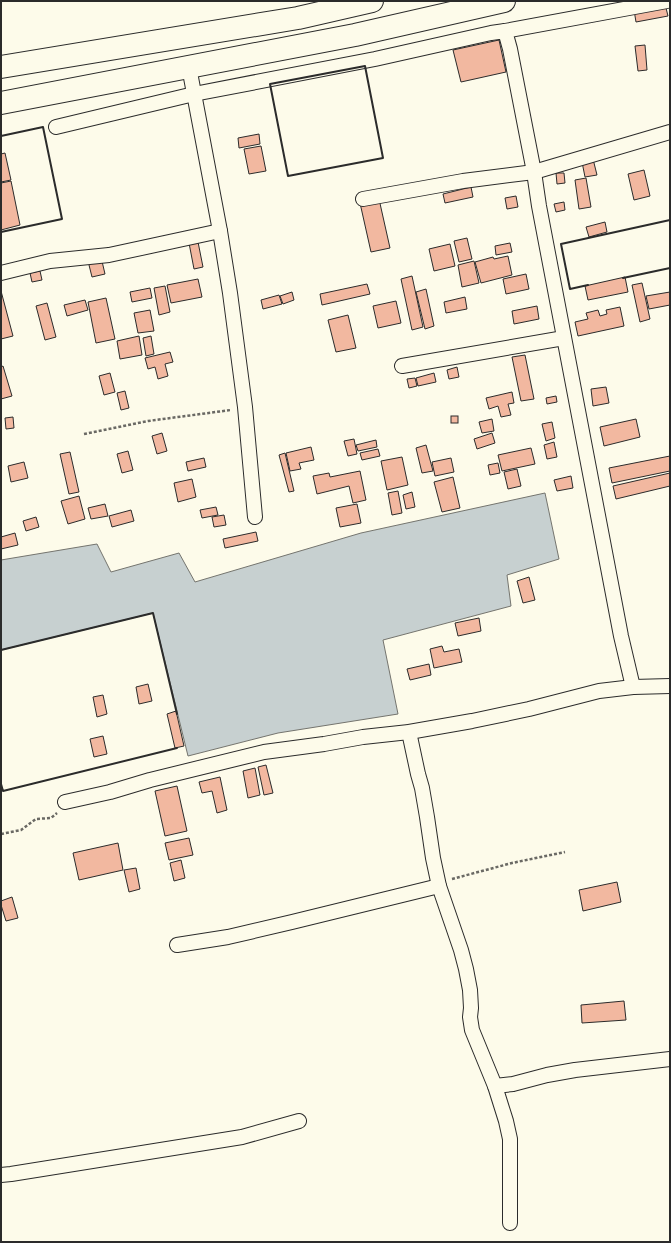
<svg xmlns="http://www.w3.org/2000/svg" width="671" height="1243" font-family="Overpass,sans-serif">
<rect width="100%" height="100%" fill="#fdfbea"/>
<path fill="#c7d0d0" stroke="#74746e" d="M545 493 559 559 507 575 511 606 383 640 398 714 278 733 188 756 153 613 1 650V560L97 544 111 572 179 553 195 582 361 533Z"/>
<g fill="#f2b8a0" stroke="#2b2b2b">
<path d="M665 4 668 16 636 22 634 10Z"/>
<path d="M499 40 506 72 461 82 453 50Z"/>
<path d="M645 45 647 70 638 71 635 46Z"/>
<path d="M259 134 260 144 239 148 238 138Z"/>
<path d="M261 146 266 171 249 174 244 149Z"/>
<path d="M5 153 11 180 1 182V154Z"/>
<path d="M593 159 597 175 585 177 582 162Z"/>
<path d="M644 170 650 196 634 200 628 174Z"/>
<path d="M556 173H564L565 183 557 184Z"/>
<path d="M586 178 591 207 579 209 575 180Z"/>
<path d="M11 181 20 225 1 230V183Z"/>
<path d="M471 187 473 197 445 203 443 194Z"/>
<path d="M516 196 518 207 507 209 505 198Z"/>
<path d="M379 199 390 248 371 252 360 203Z"/>
<path d="M564 202 565 210 556 212 554 204Z"/>
<path d="M605 222 607 232 589 237 586 227Z"/>
<path d="M467 238 472 259 459 262 454 241Z"/>
<path d="M198 242 203 267 194 269 189 243Z"/>
<path d="M510 243 512 252 496 255 495 246Z"/>
<path d="M450 244 455 266 434 271 429 249Z"/>
<path d="M508 256 512 275 481 283 475 262 493 257 494 259Z"/>
<path d="M101 257 105 274 92 277 88 261Z"/>
<path d="M474 261 479 283 462 287 458 265Z"/>
<path d="M40 271 42 280 32 282 30 273Z"/>
<path d="M526 274 529 289 506 294 503 279Z"/>
<path d="M412 276 423 327 412 330 401 279Z"/>
<path d="M625 277 628 292 588 300 585 286Z"/>
<path d="M198 279 202 297 171 303 167 285Z"/>
<path d="M642 283 650 319 640 322 632 285Z"/>
<path d="M367 284 370 294 322 305 320 294Z"/>
<path d="M165 286 170 312 159 315 154 288Z"/>
<path d="M150 288 152 298 132 302 130 292Z"/>
<path d="M426 289 434 326 425 329 416 292Z"/>
<path d="M1 291 13 336 1 339Z"/>
<path d="M292 292 294 300 283 304 280 296Z"/>
<path d="M670 292V305L649 309 646 296Z"/>
<path d="M279 295 282 304 263 309 261 300Z"/>
<path d="M465 297 467 309 446 313 444 302Z"/>
<path d="M106 298 115 339 96 343 88 302Z"/>
<path d="M85 300 88 310 67 316 64 305Z"/>
<path d="M396 301 401 323 378 328 373 306Z"/>
<path d="M47 303 56 337 45 340 36 306Z"/>
<path d="M537 306 539 319 514 324 512 311Z"/>
<path d="M620 307 624 326 578 336 575 322 588 319 586 313 598 310 600 316 607 314 606 310Z"/>
<path d="M150 310 154 331 138 333 134 313Z"/>
<path d="M348 315 356 348 336 352 328 320Z"/>
<path d="M139 336 142 355 120 359 117 341Z"/>
<path d="M151 336 154 354 146 356 143 338Z"/>
<path d="M170 352 173 362 165 364 168 376 158 379 155 367 148 369 145 358Z"/>
<path d="M525 355 534 399 521 401 512 357Z"/>
<path d="M3 366 12 396 1 399V367Z"/>
<path d="M457 367 459 377 449 379 447 370Z"/>
<path d="M110 373 115 392 104 395 99 376Z"/>
<path d="M434 373 436 382 418 386 416 378Z"/>
<path d="M415 378 417 386 409 388 407 379Z"/>
<path d="M606 387 609 403 593 406 591 389Z"/>
<path d="M125 391 129 408 121 410 117 393Z"/>
<path d="M512 392 514 403 508 404 511 415 501 417 498 406 489 409 486 398Z"/>
<path d="M556 396 557 402 547 404 546 398Z"/>
<rect x="451" y="416" width="7" height="7"/>
<path d="M13 417 14 428 6 429 5 418Z"/>
<path d="M492 419 494 431 482 433 479 422Z"/>
<path d="M636 419 640 437 604 446 600 427Z"/>
<path d="M552 422 555 438 546 441 542 424Z"/>
<path d="M162 433 167 451 157 454 152 436Z"/>
<path d="M492 433 495 443 477 449 474 439Z"/>
<path d="M354 439 357 454 348 456 344 441Z"/>
<path d="M376 440 377 447 358 451 356 445Z"/>
<path d="M554 442 557 457 547 459 544 445Z"/>
<path d="M426 445 433 471 422 473 416 448Z"/>
<path d="M311 447 314 460 299 463 301 469 290 471 286 453Z"/>
<path d="M531 448 535 464 502 471 498 455Z"/>
<path d="M378 449 380 456 362 460 360 453Z"/>
<path d="M128 451 133 470 122 473 117 454Z"/>
<path d="M70 452 79 492 69 494 60 454Z"/>
<path d="M285 453 294 491 289 492 279 455Z"/>
<path d="M670 456V471L612 483 609 468Z"/>
<path d="M402 457 408 485 387 490 381 461Z"/>
<path d="M204 458 206 467 188 471 186 462Z"/>
<path d="M451 458 454 472 435 476 432 462Z"/>
<path d="M24 462 28 478 11 482 8 466Z"/>
<path d="M498 463 500 473 490 475 488 465Z"/>
<path d="M517 469 521 486 508 489 504 472Z"/>
<path d="M360 471 366 500 353 503 349 486 317 494 313 476 329 473 330 477Z"/>
<path d="M670 473V486L616 499 613 486Z"/>
<path d="M571 476 573 488 557 491 554 480Z"/>
<path d="M453 477 460 508 442 512 434 482Z"/>
<path d="M192 479 196 497 178 502 174 483Z"/>
<path d="M398 491 402 513 392 515 388 493Z"/>
<path d="M412 492 415 507 406 509 403 495Z"/>
<path d="M79 496 85 519 68 524 61 501Z"/>
<path d="M105 504 108 516 91 519 88 508Z"/>
<path d="M357 504 361 523 340 527 336 508Z"/>
<path d="M216 507 218 515 202 518 200 510Z"/>
<path d="M131 510 134 521 112 527 109 516Z"/>
<path d="M224 515 226 525 214 527 212 517Z"/>
<path d="M36 517 39 527 26 531 23 521Z"/>
<path d="M256 532 258 541 225 548 223 539Z"/>
<path d="M15 533 18 545 1 549V537Z"/>
<path d="M529 577 535 600 523 603 517 581Z"/>
<path d="M479 618 481 631 458 636 455 623Z"/>
<path d="M442 646 444 652 459 649 462 662 434 668 430 649Z"/>
<path d="M429 664 431 675 410 680 407 669Z"/>
<path d="M148 684 152 701 139 704 136 687Z"/>
<path d="M103 695 107 714 97 717 93 697Z"/>
<path d="M176 711 184 746 175 748 167 714Z"/>
<path d="M103 736 107 754 94 757 90 739Z"/>
<path d="M266 765 273 793 264 795 258 767Z"/>
<path d="M255 768 260 795 248 798 243 771Z"/>
<path d="M220 777 227 810 217 813 212 791 202 793 199 782Z"/>
<path d="M177 786 187 831 165 836 155 791Z"/>
<path d="M189 838 193 855 169 860 165 843Z"/>
<path d="M118 843 123 870 79 880 73 853Z"/>
<path d="M181 860 185 878 174 881 170 863Z"/>
<path d="M136 868 140 889 129 892 124 870Z"/>
<path d="M617 882 621 902 583 911 579 890Z"/>
<path d="M12 897 18 918 6 921 1 905V901Z"/>
<path d="M624 1001 626 1020 582 1023 581 1005Z"/>
</g>
<g fill="none" stroke-linecap="round" stroke-linejoin="round">
<g stroke="#2b2b2b" stroke-width="16">
<g id="street">
<path d="M505 31 667 1"/>
<path d="M189 67 220 231 230 293 245 407 255 517"/>
<path d="M56 127 194 94 375 59 491 33 505 31 510 49 534 172 539 206 621 636 633 687"/>
<path d="M363 199 463 181 534 172 670 132"/>
<path d="M1 273 50 261 109 255 220 231"/>
<path d="M402 366 564 338"/>
<path d="M409 732 418 774 422 788 427 817 433 858 439 886 461 950 466 969 470 990 471 1008 470 1017 472 1030 495 1086 506 1121 510 1139V1223"/>
<path d="M65 802 110 792 150 780 264 752 324 744 363 737 409 732 472 721 529 709 599 691 633 687 670 686"/>
<path d="M177 945 228 937 292 922 439 886"/>
<path d="M495 1086 513 1084 547 1075 575 1070 670 1059"/>
<path d="M1 1175 11 1174 242 1137 299 1121"/>
</g>
</g>
<g stroke="#2b2b2b" stroke-width="24">
<g id="primary">
<path d="M1 67 298 18 372 1"/>
<path d="M1 103 355 35 504 1"/>
</g>
</g>
<g stroke="#6a6964" stroke-width="2.5" stroke-dasharray="3 2" stroke-linecap="butt">
<path d="M84 434 148 421 231 410"/>
<path d="M1 834 21 830 36 819 51 818 57 813"/>
<path d="M452 879 512 863 565 852"/>
</g>
<use href="#street" stroke="#fdfbea" stroke-width="14"/>
<use href="#primary" stroke="#fdfbea" stroke-width="22"/>
<g stroke="#2b2b2b" stroke-width="2">
<path d="M365 66 383 158 288 176 270 84Z"/>
<path d="M1 136 43 127 62 219 1 232"/>
<path d="M623 278 670 268"/>
<path d="M588 285 570 289 561 244 670 220"/>
<path d="M1 650 153 613 177 714"/>
<path d="M1 784 3 791 177 748"/>
</g>
</g>
<rect width="671" height="1243" fill="none" stroke="#2b2b2b" stroke-width="4"/>
</svg>
